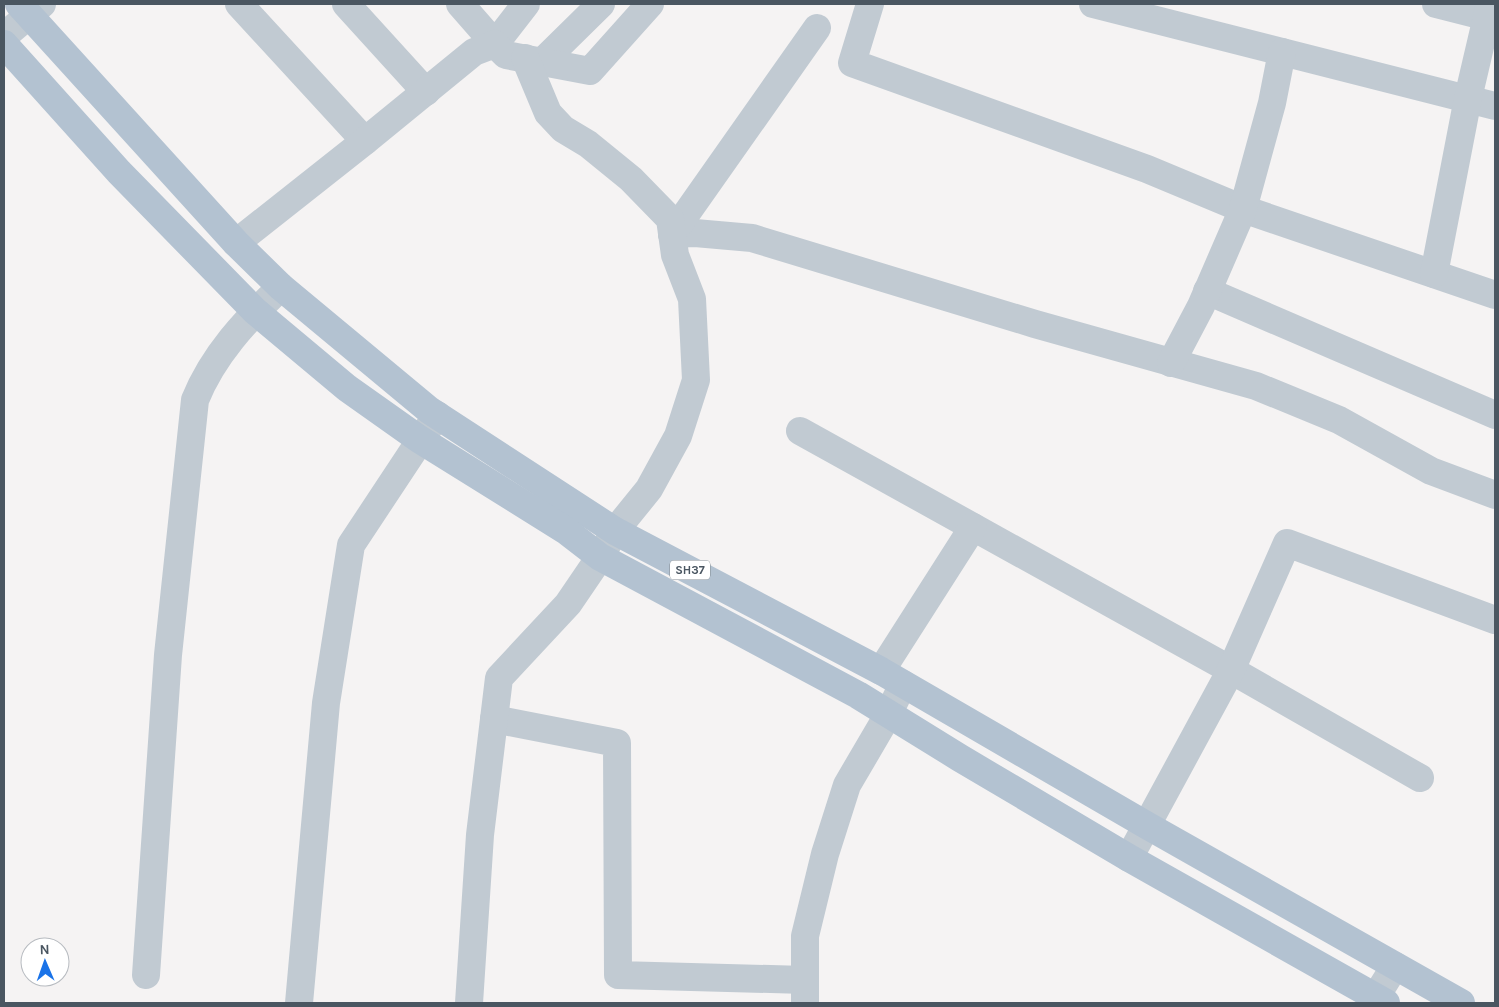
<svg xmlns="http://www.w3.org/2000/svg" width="1499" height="1007" font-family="Karla,sans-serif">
<rect width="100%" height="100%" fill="#f5f3f3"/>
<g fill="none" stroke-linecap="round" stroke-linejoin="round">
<g stroke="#c1cad2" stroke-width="28">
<path d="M239 4 365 141"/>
<path d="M346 4 426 92"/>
<path d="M460 4 495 44 526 4"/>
<path d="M870 4 852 63 1147 169 1243 209 1495 295"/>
<path d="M1093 4 1495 106"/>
<path d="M1436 4 1495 19"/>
<path d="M4 36 42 4"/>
<path d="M542 62 601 4"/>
<path d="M672 234 695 233 752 238 1035 324 1256 386 1339 420 1431 471 1495 495"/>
<path d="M672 234 817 28"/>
<path d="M236 243 365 141 474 52 495 44 506 55 590 71 650 4"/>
<path d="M1434 274 1468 98 1490 4"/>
<path d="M1207 291 1495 415"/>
<path d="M1171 363 1201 306 1243 209 1272 103 1282 52"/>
<path d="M800 431 1231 670 1420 778"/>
<path d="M881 671 973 527"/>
<path d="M494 719 617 743 618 975 805 980"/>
<path d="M1129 858 1231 670 1287 543 1495 620"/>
<path d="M146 975 168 655 195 400C213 355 246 320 281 287"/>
<path d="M299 1003 326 703 351 545 437 415"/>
<path d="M469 1003 480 835 499 678 568 604 600 557 615 531 649 489 678 436 696 380 692 299 675 255 670 219 631 179 588 144 563 129 548 113 525 58"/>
<path d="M805 1003V936L825 854 847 785 888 715 903 684"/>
<path d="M1372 1003 1395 966"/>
</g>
<g stroke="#b3c2d1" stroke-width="28">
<path d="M19 4 236 243 281 287 429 410 615 531 881 671 1148 826 1461 1003"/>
<path d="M4 44 119 172 255 311 347 388 419 439 565 530 600 557 858 695 960 758 1129 858 1386 1003"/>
</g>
</g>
<g text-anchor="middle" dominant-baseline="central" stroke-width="5" stroke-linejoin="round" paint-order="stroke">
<rect fill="#fff" stroke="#808990" stroke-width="1" x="670" y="560.5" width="40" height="19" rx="4"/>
<g font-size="12" font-weight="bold" fill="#4a5661">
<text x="690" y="570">SH37</text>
</g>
</g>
<rect width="1499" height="1007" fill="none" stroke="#4a5661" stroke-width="10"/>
<g transform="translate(45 962) rotate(358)"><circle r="24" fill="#ffffff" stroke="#b7bbc0"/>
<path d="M0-4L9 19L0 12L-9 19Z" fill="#1a73e8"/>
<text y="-8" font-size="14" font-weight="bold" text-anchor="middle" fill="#4a5661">N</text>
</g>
</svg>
